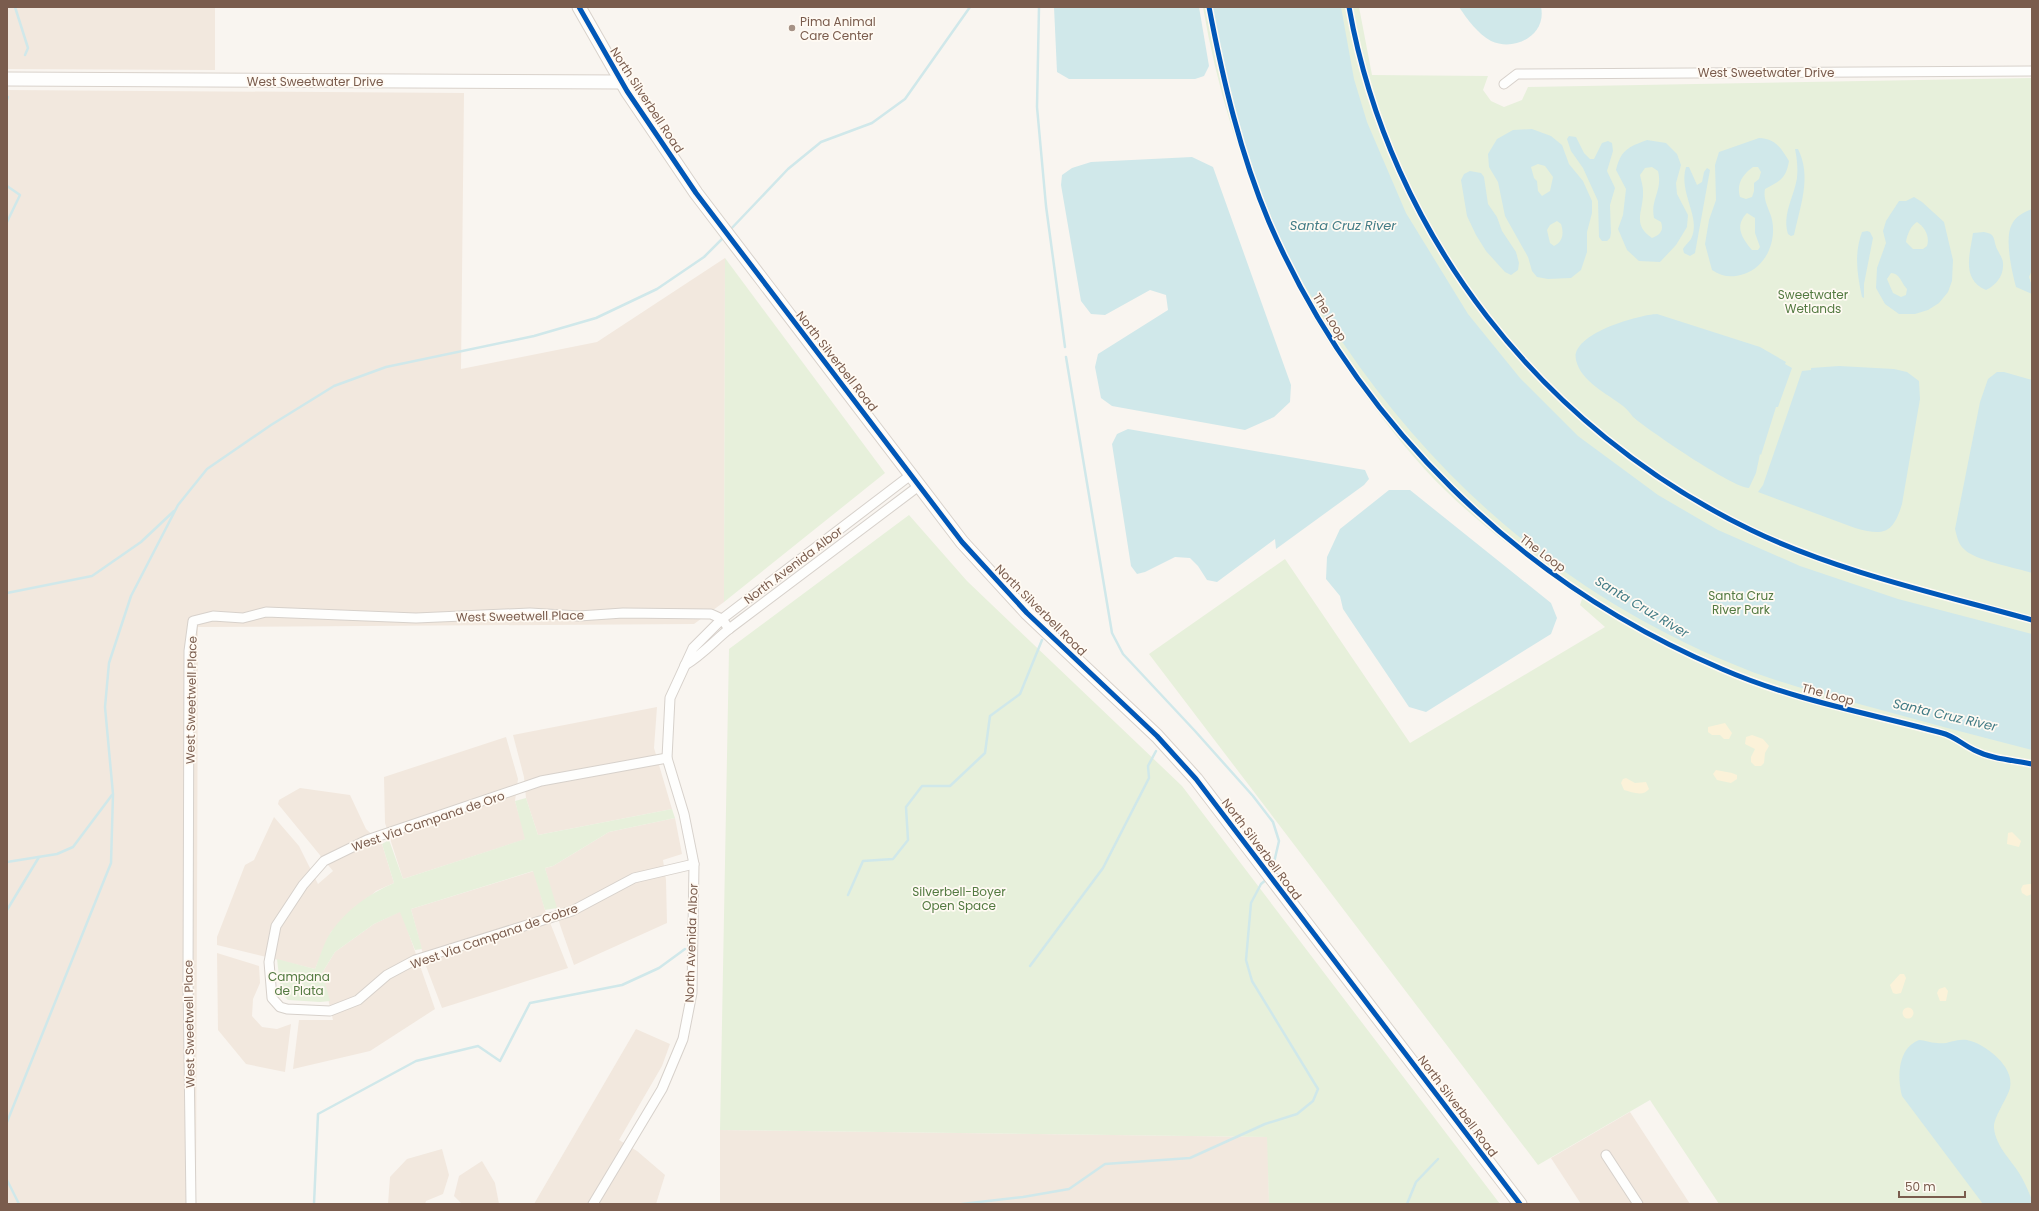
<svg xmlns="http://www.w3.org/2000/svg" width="2039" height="1211" font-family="Poppins,sans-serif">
<rect width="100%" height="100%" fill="#f9f5f0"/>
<g fill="#f2e8de">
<path d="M7 7H215V70L7 69Z"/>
<path d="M7 90 464 93 461 369 597 342 725 258 724 602 694 624 198 627 196 1204H7Z"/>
<path d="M657 707 654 748 672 809 538 835 526 798 524 777 513 735Z"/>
<path d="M506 737 518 779 515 801 526 839 403 879 385 823 384 777Z"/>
<path d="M300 788 350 795 366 829 382 844 394 883 376 891 331 932 315 969 217 945V937L245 865 254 860 274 817 299 846 318 884 333 871 278 804 279 800Z"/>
<path d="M675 818 682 854 663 860 666 880 667 923 574 965 560 925 545 868 553 866 609 832Z"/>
<path d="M534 871 545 910 568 968 442 1008 426 966 411 909Z"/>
<path d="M401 911 435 1009 370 1051 293 1069 299 1020H333L322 973 335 952 374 924Z"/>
<path d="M217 953 259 966 260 983 253 999 252 1016 262 1027 277 1029 291 1024 285 1072 246 1064 218 1030Z"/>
<path d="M636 1029 670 1044 662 1066 619 1140 637 1151 665 1175 656 1204H534Z"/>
<path d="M1630 1112 1690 1204H1581L1551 1158Z"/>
<path d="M720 1130 1268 1137 1269 1204H720Z"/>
<path d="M442 1149 449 1175 443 1194 426 1201 425 1204H388L390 1177 407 1159Z"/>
<path d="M482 1161 495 1183 499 1204H462L454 1196 459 1176Z"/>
</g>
<g fill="#e7f0db">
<path d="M1203 7H1359L1372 75 1488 76 1483 90 1491 101 1504 107 1522 100 1528 87 2032 78V1204H1719L1650 1100 1538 1165 1149 654 1285 559 1410 743 1605 627 1580 605 1582 599C1535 565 1487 531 1445 490 1417 463 1392 431 1368 399 1344 366 1319 331 1301 295 1254 204 1220 108 1203 7Z"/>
<path d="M725 258 885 473 724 602Z"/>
<path d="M909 515 967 581 1182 786 1500 1204H1269L1267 1137 720 1130 729 649Z"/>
<path d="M526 798 538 835 672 809 675 818 609 832 553 866 545 868 557 908 545 910 533 871 411 909 422 949 415 950 400 912 374 924 335 952 322 973 330 1001 320 1002 288 1000 281 993 277 959 315 969C320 957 324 942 331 932 347 909 369 894 394 883L382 844 389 840 403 879 525 839 515 801Z"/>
</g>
<g fill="#fbf2d9">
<path d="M1725 723 1732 733 1729 739H1724L1720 735H1712L1708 732V727Z"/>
<path d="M1752 735 1763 739 1769 746 1765 753 1764 763 1761 766H1755L1751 762V757L1755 749 1745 744 1746 737Z"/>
<path d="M1716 770 1732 773 1737 775V779L1731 783 1717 780 1713 774Z"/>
<path d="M1626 778 1635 783 1646 782 1649 789C1643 797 1632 792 1624 790L1621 783 1623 779Z"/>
<path d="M2012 832 2021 841 2019 847 2007 844 2008 833Z"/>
<path d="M2029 884H2032V894L2027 896 2022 893 2021 889 2023 885Z"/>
<path d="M1900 974H1904L1906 978 1901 993 1896 994 1893 993 1890 985Z"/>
<path d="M1945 987 1948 991 1946 1001H1940L1937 993 1939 989Z"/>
<circle cx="1908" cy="1013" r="5.5"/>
</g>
<g fill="#d0e8ea" fill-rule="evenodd">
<path d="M1054 7H1199L1209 66 1204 76 1195 79H1069L1057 72Z"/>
<path d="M1212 7H1341L1354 79 1367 122 1406 213 1468 314 1520 378 1578 436 1658 495 1718 530 1800 566 1898 599 2032 634V750C1974 735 1917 720 1859 704 1821 693 1782 684 1745 669 1577 602 1444 492 1343 343 1323 314 1302 284 1286 252 1249 175 1228 91 1212 7Z"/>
<path d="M1459 7H1541C1547 35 1515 52 1491 41 1478 34 1467 19 1459 7Z"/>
<path d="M1532 129 1551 136 1562 145 1569 164 1583 181 1592 201V213L1587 232V252L1581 270 1571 278 1548 279 1537 277 1532 271 1528 257 1505 216 1498 182 1489 167 1488 154 1497 139 1513 130ZM1538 164 1545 166 1553 177 1550 191 1542 196 1538 191 1537 181 1534 178 1531 167ZM1557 221 1561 224C1564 233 1563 242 1554 246L1550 243 1547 230 1550 225Z"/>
<path d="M1569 136 1576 137 1584 153 1590 159H1594L1602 143 1608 141 1612 143 1613 151 1607 171 1615 188 1610 205 1611 233 1610 238 1607 241H1602L1599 237 1598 201 1583 168 1571 151 1567 139Z"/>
<path d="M1759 138C1776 139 1780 147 1789 161 1786 179 1780 181 1765 189 1763 199 1768 207 1771 216 1778 238 1767 267 1744 274 1732 278 1722 277 1712 270L1705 244 1709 220 1716 200 1715 165 1719 152ZM1753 167H1758L1761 172 1759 179 1754 183V191L1752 197 1746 199 1740 197C1736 184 1743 174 1753 167ZM1747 213 1755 218V233L1760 247 1758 250H1752C1742 238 1734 226 1747 213Z"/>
<path d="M1647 140 1666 143 1677 154 1681 165 1676 183 1677 194 1688 215 1687 227 1676 245 1660 262 1639 261 1627 250 1618 229 1623 215 1626 189 1616 170C1621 150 1628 147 1647 140ZM1652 167 1658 171C1663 191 1650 199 1654 218L1661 222C1664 231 1660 235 1652 238 1631 224 1644 211 1643 191 1643 186 1641 180 1640 175L1645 168Z"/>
<path d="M1795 149H1798C1812 177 1800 206 1794 235L1791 236 1788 234C1782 214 1794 197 1797 178 1798 169 1797 158 1795 149Z"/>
<path d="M1192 157 1213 167 1291 385 1290 402 1274 417 1245 430 1112 406 1101 398 1095 367 1098 354 1168 310 1166 295 1150 290 1105 315 1091 314 1081 301 1061 185 1062 175 1072 168 1091 162Z"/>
<path d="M1686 167H1689L1697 185 1702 182 1704 172 1707 168 1710 170 1695 253 1690 256 1684 253 1683 249C1685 245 1689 242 1691 239 1702 218 1678 193 1686 167Z"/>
<path d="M1470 171 1481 173 1484 177 1488 204 1497 217 1502 231 1516 252 1519 263 1518 270 1511 275 1505 272 1486 251 1476 235 1467 216 1461 180 1464 174Z"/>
<path d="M1914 197 1922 202 1944 222 1953 260 1952 281 1948 292 1939 303 1928 310 1915 314H1899L1885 304 1876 288 1877 268 1886 243 1883 231 1886 221 1899 201H1906ZM1917 222C1925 227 1930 237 1927 246L1923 249H1913L1906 242C1907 235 1911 225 1917 222ZM1891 273C1900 273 1901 283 1907 289L1906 295 1901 297 1893 293 1887 279Z"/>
<path d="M2032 209V270L2029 277 2032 286V294L2016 287C2012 272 2004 238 2012 224 2016 216 2024 212 2032 209Z"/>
<path d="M1867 231 1870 232 1873 238 1864 284V298L1862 297C1857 274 1854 254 1862 232Z"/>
<path d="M1984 232C1996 234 1993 239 1997 249 1999 253 2003 259 2003 263 2004 276 1996 285 1986 290 1961 279 1970 254 1973 233Z"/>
<path d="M1657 314 1760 347 1786 362 1785 364 1792 368 1778 407H1776L1761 455 1760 454 1756 473 1749 488C1733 488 1648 430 1633 417 1630 413 1627 409 1623 406 1608 394 1581 382 1576 360 1570 334 1638 315 1657 314Z"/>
<path d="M1839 366 1894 369 1907 372 1919 381 1920 399 1902 504C1893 534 1884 536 1855 528L1758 492 1763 485 1802 371 1811 370V368Z"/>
<path d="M1997 372H2004L2032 380V573C2017 568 1973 560 1964 549 1958 544 1957 536 1955 529L1980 402 1988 379Z"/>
<path d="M1128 429 1365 470 1369 479 1364 485 1276 549 1275 539 1217 582 1207 580 1198 566 1190 558 1175 557 1145 572 1137 574 1131 566 1112 444 1117 434Z"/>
<path d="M1389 490H1410L1551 603 1557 618 1551 634 1426 712 1409 707 1343 609 1340 596 1326 579 1327 557 1340 529Z"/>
<path d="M1919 1040C1925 1040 1930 1043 1937 1043 1947 1045 1956 1038 1967 1040 1986 1044 2015 1067 2010 1088 2007 1099 1993 1118 1994 1128 1996 1148 2013 1161 2022 1178 2026 1185 2029 1193 2032 1200V1204H1983L1902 1096C1897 1076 1898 1048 1919 1040Z"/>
</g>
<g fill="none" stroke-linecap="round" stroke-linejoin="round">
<g stroke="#d0e8ea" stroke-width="2.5">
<path d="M15 7 28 48 25 55"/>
<path d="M1039 7 1037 107 1046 206 1065 347"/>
<path d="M7 100 8 97"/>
<path d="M7 186 20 195 7 222"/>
<path d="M729 231 788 169 821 142 872 123 905 99 970 7"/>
<path d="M1066 357 1112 633 1123 654 1195 731 1253 796 1273 822 1279 841 1272 871"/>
<path d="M7 593 92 576 141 542 174 511"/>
<path d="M7 862 57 854 73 847 112 795"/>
<path d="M848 895 863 861 893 859 908 840 906 807 922 786H950L985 753 990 716 1020 694 1042 640"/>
<path d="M7 910 39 857"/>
<path d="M1030 966 1103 868 1149 778 1148 766 1156 751"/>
<path d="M7 1122 111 863 113 794 105 707 109 663 131 596 178 505 207 469 271 425 334 386 386 367 534 336 596 318 657 289 704 257 725 236"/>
<path d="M7 1180 19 1204"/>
<path d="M314 1204 318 1114 416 1061 478 1046 500 1061 530 1003 622 985 659 968 685 949"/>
<path d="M962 1204 1023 1197 1069 1189 1105 1164 1190 1158 1265 1124 1297 1114 1313 1101 1318 1089 1252 981 1246 960 1251 903 1261 884 1267 879"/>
<path d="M1407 1204 1416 1182 1438 1159"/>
</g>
<g stroke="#d7d1cb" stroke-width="11">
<g id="street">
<path d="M1504 84 1517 74 2032 71"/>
<path d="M685 665C702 655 714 641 729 629L920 485"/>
<path d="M667 758 541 781 367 840 324 861 303 885 276 926 269 962 272 998 280 1007 287 1009 330 1011 358 1000 387 975 415 960 572 911 634 878 694 864"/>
<path d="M1606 1155 1638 1204"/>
<path d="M191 1204 188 982 189 651 193 621 213 616 243 618 266 612 416 618 530 613 579 616 623 613 711 614 722 619 729 629"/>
<path d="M593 1204 662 1089 683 1039 692 993 694 864 684 814 667 758 670 698 693 648 722 619 912 474"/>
</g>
</g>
<g stroke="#d9d2cb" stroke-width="15">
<g id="secondary">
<path d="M579 7 627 91 696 193 962 542 1027 613 1157 736 1196 779 1520 1204"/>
<path d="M7 79 622 82"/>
</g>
</g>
<use href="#street" stroke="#fefefd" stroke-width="9"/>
<use href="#secondary" stroke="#fefefd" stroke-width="13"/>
<g stroke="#fffaf3" stroke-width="8">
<g id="cycleway">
<path d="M579 7 627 91 696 193 962 542 1027 613 1157 736 1196 779 1520 1204"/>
<path d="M1209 7C1223 80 1240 153 1269 222 1356 423 1520 583 1722 669 1793 700 1868 713 1942 733 1954 736 1962 744 1974 750 1992 759 2012 760 2032 764"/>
<path d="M1349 7C1390 236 1542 429 1751 530 1838 572 1939 594 2032 620"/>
</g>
</g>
<use href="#cycleway" stroke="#0057b8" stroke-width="5"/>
</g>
<circle fill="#a69286" stroke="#fffaf3" stroke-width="1.5" cx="792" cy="28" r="4"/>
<g text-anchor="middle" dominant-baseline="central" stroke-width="3.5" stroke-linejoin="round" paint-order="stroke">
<g font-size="12" fill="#7a5c4d" stroke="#fffaf3" text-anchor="start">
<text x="800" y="21">Pima Animal<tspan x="800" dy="14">Care Center</tspan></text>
</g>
<g font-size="12" fill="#7a5c4d" stroke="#fffaf3">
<text x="1766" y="72">West Sweetwater Drive</text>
<text x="315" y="81">West Sweetwater Drive</text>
<text transform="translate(647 100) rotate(57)">North Silverbell Road</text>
<text transform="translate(1330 317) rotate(59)">The Loop</text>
<text transform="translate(837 361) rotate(52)">North Silverbell Road</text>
<text transform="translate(1543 553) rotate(37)">The Loop</text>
<text transform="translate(793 565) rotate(-37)">North Avenida Albor</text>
<text transform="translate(1041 610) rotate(45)">North Silverbell Road</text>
<text transform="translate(520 616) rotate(-1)">West Sweetwell Place</text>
<text transform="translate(1828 694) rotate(15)">The Loop</text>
<text transform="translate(191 700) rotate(-89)">West Sweetwell Place</text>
<text transform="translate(428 821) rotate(-19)">West Via Campana de Oro</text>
<text transform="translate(1262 849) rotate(53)">North Silverbell Road</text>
<text transform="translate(494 936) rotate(-19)">West Via Campana de Cobre</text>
<text transform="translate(691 943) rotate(-88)">North Avenida Albor</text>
<text transform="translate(189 1024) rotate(-91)">West Sweetwell Place</text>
<text transform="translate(1458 1106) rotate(53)">North Silverbell Road</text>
</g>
<g font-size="12" fill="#537a41" stroke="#fffaf3">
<text x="1813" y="294">Sweetwater<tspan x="1813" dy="14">Wetlands</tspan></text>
<text x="1741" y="595">Santa Cruz<tspan x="1741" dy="14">River Park</tspan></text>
<text x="959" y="891">Silverbell-Boyer<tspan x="959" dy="14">Open Space</tspan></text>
<text x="299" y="976">Campana<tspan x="299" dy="14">de Plata</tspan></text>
</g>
<g font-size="13" font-style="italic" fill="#437c86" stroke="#fffaf3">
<text x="1343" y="225">Santa Cruz River</text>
<text transform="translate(1642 607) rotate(31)">Santa Cruz River</text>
<text transform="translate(1945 715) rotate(13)">Santa Cruz River</text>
</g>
</g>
<rect width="2039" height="1211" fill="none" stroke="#7a5c4d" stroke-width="16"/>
<path d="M1899 1191v6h66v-6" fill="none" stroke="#7a5c4d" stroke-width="2"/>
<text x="1905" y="1191" font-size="12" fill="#7a5c4d" stroke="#fffaf3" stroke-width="3" paint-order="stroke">50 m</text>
</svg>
